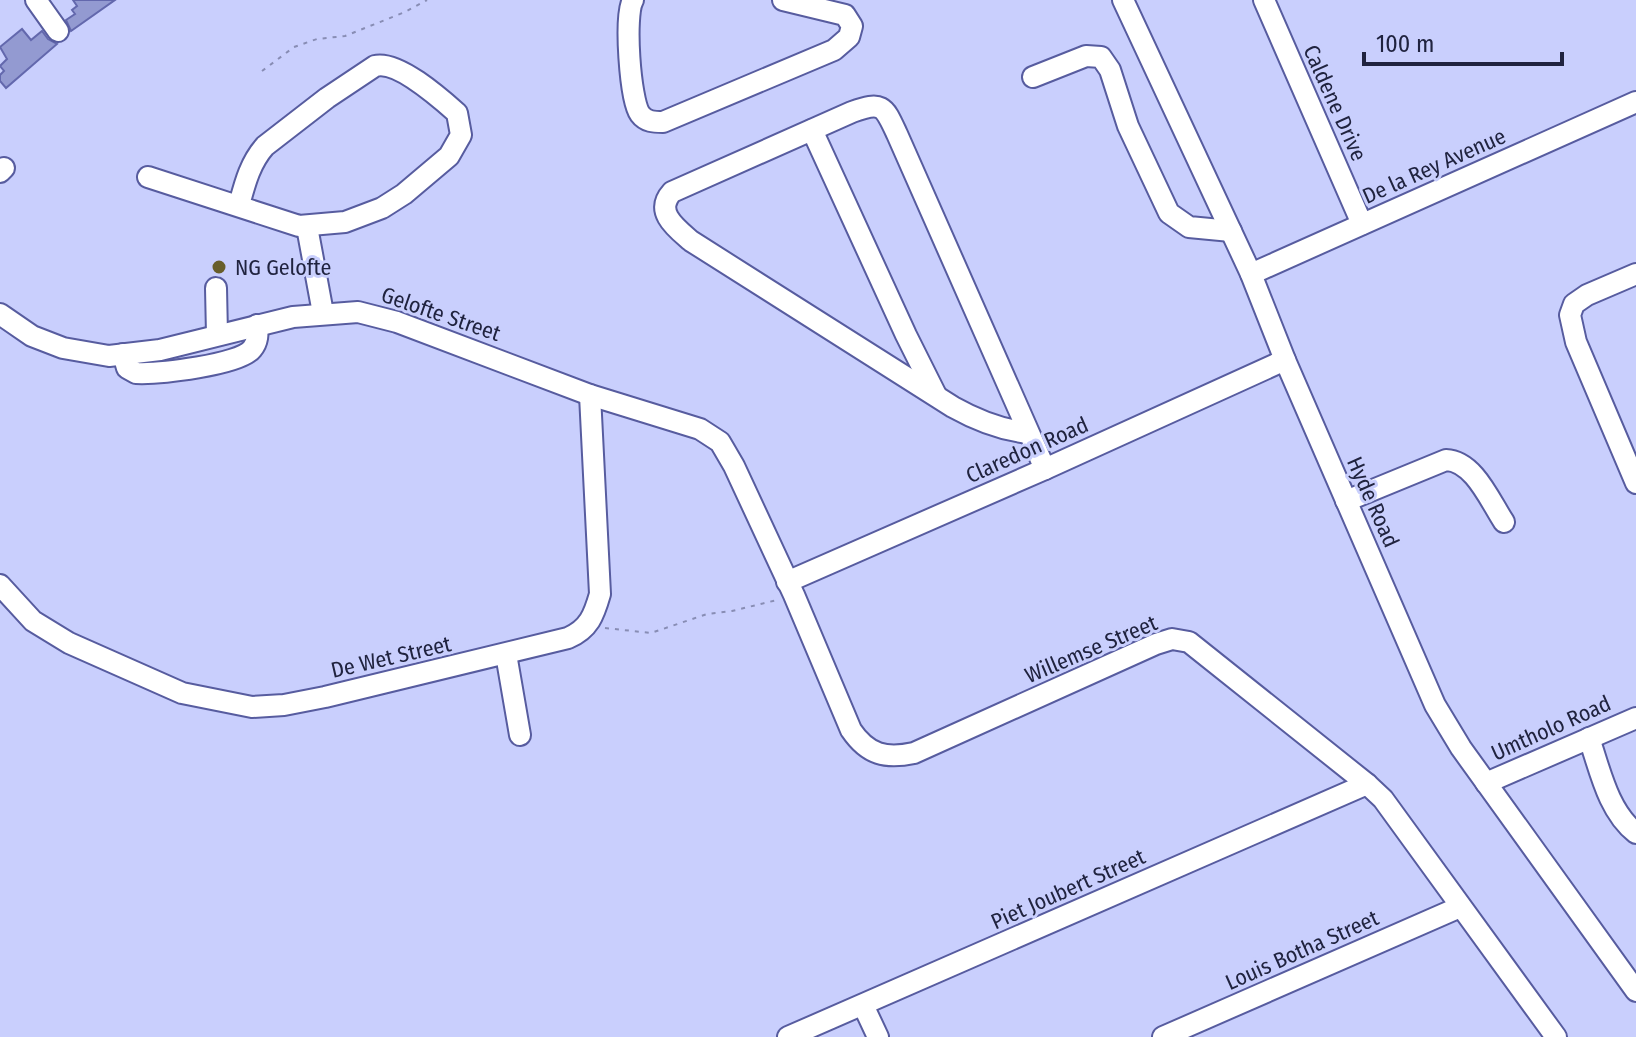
<svg xmlns="http://www.w3.org/2000/svg" width="1636" height="1037" font-family="'Fira Sans Condensed',sans-serif">
<rect width="100%" height="100%" fill="#c9cffd"/>
<g fill="#939ad1" stroke="#6368ad" stroke-width="2">
<path d="M73 0H115L71 31 66 20 75 14 72 10 77 6Z"/>
<path d="M22 29 31 40 42 31 48 39 57 44 6 88 0 81V75L4 71 0 66 7 59 0 47Z"/>
</g>
<g fill="none" stroke-linecap="round" stroke-linejoin="round">
<g stroke="#575c9f" stroke-width="24">
<g id="minor">
<path d="M36 0 58 31"/>
<path d="M633 0C624 15 630 100 640 114 646 122 654 122 663 122L834 50 849 37 852 26 845 15 783 0"/>
<path d="M1123 0 1251 274 1285 360 1435 705 1461 748 1636 991"/>
<path d="M1264 0 1362 224"/>
<path d="M1033 77 1086 56 1101 57 1110 70 1128 126 1169 213 1189 227 1231 231"/>
<path d="M812 130 906 335 936 395"/>
<path d="M0 172 4 168"/>
<path d="M148 177 299 226 345 222 382 208 404 194 449 156 461 135 457 113C440 98 397 60 375 66L327 98 265 146C250 163 245 183 239 205"/>
<path d="M307 227 323 313"/>
<path d="M1251 274 1636 102"/>
<path d="M1636 274 1587 295 1574 304 1570 315 1576 342 1636 483"/>
<path d="M216 288 217 335"/>
<path d="M0 314 32 336 63 348 109 356 160 350 293 317 358 312 397 322 590 395 700 429 720 442 734 466 794 595 851 730C868 755 886 759 914 753L1156 644 1172 639 1189 642 1367 784 1383 799 1556 1037"/>
<path d="M123 354 127 368 136 373C158 374 240 365 252 349 258 342 258 334 257 325"/>
<path d="M1029 433C1001 430 978 421 953 407L691 241C676 228 654 212 672 192L852 112C883 101 884 106 897 134L1045 469"/>
<path d="M1346 501 1446 460C1474 461 1490 501 1504 522"/>
<path d="M787 582 1045 469 1285 360"/>
<path d="M0 585 33 621 69 643 182 693 252 707 284 705 325 697 568 638C589 629 594 615 600 594L590 395"/>
<path d="M506 654 520 735"/>
<path d="M1589 738C1600 770 1608 811 1636 833"/>
<path d="M1486 783 1636 718"/>
<path d="M863 1005 878 1037"/>
<path d="M788 1037 1367 784"/>
<path d="M1163 1037 1460 907"/>
</g>
</g>
<g stroke="#888db4" stroke-width="2" stroke-dasharray="4 6" stroke-linecap="butt">
<path d="M262 71 294 47 317 39 345 36 405 12 427 0"/>
<path d="M605 628 651 633 707 614 732 611 777 600"/>
</g>
<use href="#minor" stroke="#fff" stroke-width="20"/>
</g>
<circle fill="#685e2b" stroke="#c9cffd" stroke-width="3" cx="219" cy="267" r="8"/>
<g text-anchor="middle" dominant-baseline="central" stroke-width="6" stroke-linejoin="round" paint-order="stroke">
<g font-size="22" fill="#20233f" stroke="#c9cffd">
<text transform="translate(1335 103) rotate(66)">Caldene Drive</text>
<text transform="translate(1434 166) rotate(-24)">De la Rey Avenue</text>
<text transform="translate(441 314) rotate(19)">Gelofte Street</text>
<text transform="translate(1027 450) rotate(-24)">Claredon Road</text>
<text transform="translate(1373 502) rotate(66)">Hyde Road</text>
<text transform="translate(1091 649) rotate(-23)">Willemse Street</text>
<text transform="translate(391 657) rotate(-13)">De Wet Street</text>
<text transform="translate(1551 728) rotate(-24)">Umtholo Road</text>
<text transform="translate(1068 889) rotate(-24)">Piet Joubert Street</text>
<text transform="translate(1302 950) rotate(-24)">Louis Botha Street</text>
</g>
<g font-size="22" fill="#20233f" stroke="#c9cffd" text-anchor="start">
<text x="235" y="267">NG Gelofte</text>
</g>
</g>
<path d="M1364 52v12h198v-12" fill="none" stroke="#20233f" stroke-width="4"/>
<text x="1376" y="52" font-size="24" fill="#20233f" stroke="#c9cffd" stroke-width="6" paint-order="stroke">100 m</text>
</svg>
